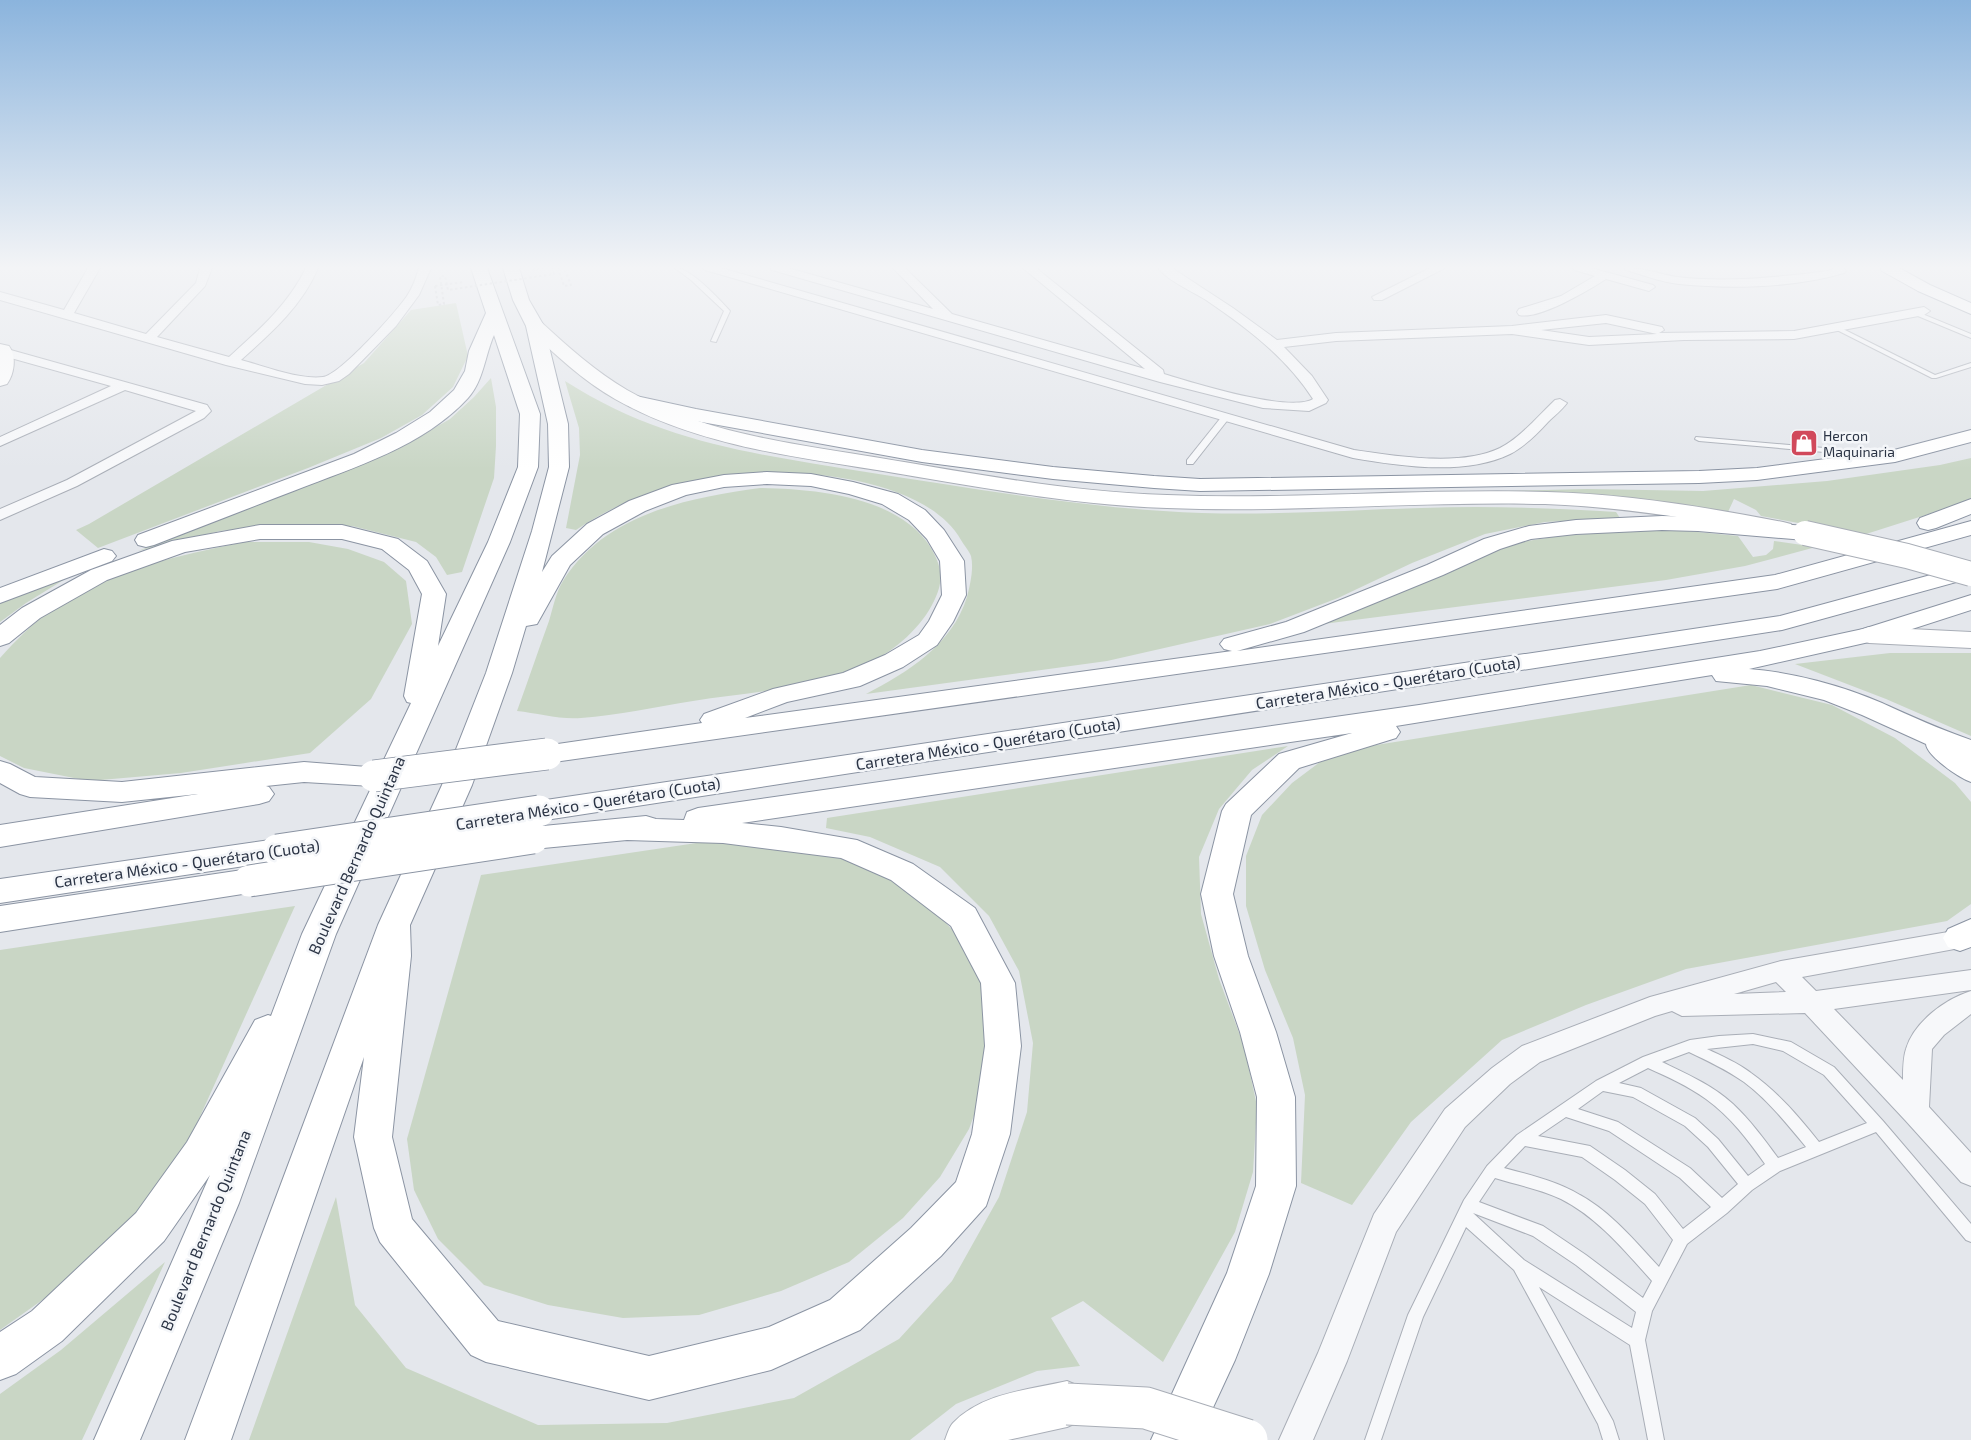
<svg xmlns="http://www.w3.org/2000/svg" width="1971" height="1440" font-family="'Exo 2',sans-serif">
<rect width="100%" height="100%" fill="#e4e7ec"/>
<g fill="#c9d6c5">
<path d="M456 303 468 356 453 387 422 415 381 438 308 468 98 548 76 530 89 524 364 363 411 310Z"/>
<path d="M491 378 496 407V446L494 478 462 572 447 575 436 557 416 542 352 526 276 525 220 531 138 551 376 458 415 439 450 419 474 397Z"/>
<path d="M565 381C662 443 755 454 866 472 977 489 1089 509 1202 513 1293 516 1385 507 1476 507 1522 507 1569 509 1616 512L1620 518 1545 522 1485 534 1412 563 1338 598 1270 624 1107 661 866 694C908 672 952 645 967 597 970 585 974 569 971 556 969 551 964 545 961 540 924 475 787 466 720 476 668 483 619 501 576 530L566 528 580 455 579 428Z"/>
<path d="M1971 458V498L1957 505 1863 535 1761 516 1756 510 1734 499 1728 512 1674 504 1458 492 1587 489 1703 491 1827 481 1940 465Z"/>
<path d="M760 488C815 489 899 496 931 548 942 567 944 581 934 601 922 627 895 650 870 663 815 689 752 692 693 701 656 707 618 715 581 718 561 720 537 713 517 711 528 681 538 651 549 621 553 608 556 592 563 581 605 514 687 498 760 488Z"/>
<path d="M1642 530H1677L1738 536 1753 557 1766 555 1773 549 1774 541 1816 547 1745 566 1666 580 1323 624 1478 553 1515 543 1559 536Z"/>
<path d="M245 542H309L348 549 384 562 406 581 412 624 371 699 310 753 181 773 89 781 24 768 0 756V658C16 640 34 622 54 608 111 570 179 555 245 542Z"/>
<path d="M70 576 26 603 0 622V603Z"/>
<path d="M1890 653H1971V736L1886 699 1795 664Z"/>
<path d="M1751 685 1832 705 1895 738 1955 783 1971 802V904L1947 921 1686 969 1586 1005 1502 1040 1411 1122 1352 1205 1301 1183 1305 1095 1293 1038 1265 970 1246 906V856L1262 815 1292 783 1320 762 1370 746Z"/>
<path d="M1288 746 1252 770 1219 809 1199 857 1201 914 1219 979 1244 1046 1257 1106 1253 1172 1235 1232 1163 1362 1083 1301 1051 1318 1080 1366 1037 1371 956 1404 910 1440H249L336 1197 355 1305 406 1368 538 1425 667 1423 794 1398 899 1339 952 1281 999 1197 1027 1112 1033 1043 1019 971 989 916 940 867 870 837 826 828 827 818Z"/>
<path d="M710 841 824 849 914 890 967 945 991 1007 986 1083 969 1129 940 1177 903 1218 849 1262 781 1291 699 1315 623 1318 548 1305 484 1285 438 1239 414 1190 407 1139 481 875Z"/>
<path d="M295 906 198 1121 168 1176 139 1215 86 1269 0 1330V950Z"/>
<path d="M165 1262 82 1440H0V1394L61 1350Z"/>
</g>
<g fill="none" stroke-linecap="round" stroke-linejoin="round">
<g stroke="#a9aeb7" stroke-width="2">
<g id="lane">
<path d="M675 268C690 267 720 300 730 311L716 342 711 341 724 311 691 280Z"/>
<path d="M1915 311 1971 334V338L1913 314 1912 313Z"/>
<path d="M1833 326H1837L1935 375 1971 363V367L1936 378H1932L1833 328Z"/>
<path d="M1223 415 1230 417 1193 464H1187V460Z"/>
<path d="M1696 437 1882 453 1886 455 1882 457 1699 441 1695 439Z"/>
<path d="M1753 1034 1791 1042 1834 1067 1883 1121 1971 1224V1242L1966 1240 1876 1132 1780 1171 1752 1190 1727 1213 1687 1244 1652 1311 1645 1340 1664 1440H1648L1630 1345 1539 1287 1613 1421 1619 1440H1603L1598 1424 1514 1270 1466 1227 1423 1317 1381 1440H1365L1408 1315 1464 1200 1487 1166 1517 1135 1596 1081 1643 1057 1690 1040 1719 1036ZM1753 1044 1783 1051 1824 1075 1867 1123 1819 1142C1799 1117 1778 1092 1751 1073 1738 1063 1722 1056 1707 1049ZM1689 1052C1708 1061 1727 1070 1744 1082 1768 1100 1787 1124 1806 1147L1778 1158C1764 1139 1750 1120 1733 1104 1712 1085 1687 1074 1662 1062ZM1648 1068C1668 1077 1688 1086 1706 1099 1731 1117 1748 1140 1765 1164L1748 1176 1718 1139 1695 1118 1641 1088 1619 1083ZM1603 1091 1633 1097 1685 1126 1708 1147 1738 1184 1722 1198 1690 1168 1618 1122 1578 1109ZM1566 1117 1609 1131 1680 1178 1711 1207 1683 1229 1655 1194 1625 1170 1590 1146 1538 1136ZM1525 1146 1582 1157 1615 1180 1645 1204 1673 1240 1659 1267C1635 1241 1611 1212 1580 1195 1557 1181 1530 1175 1504 1168ZM1495 1178C1517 1185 1540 1189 1561 1199 1597 1217 1625 1251 1652 1281L1643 1298 1586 1255 1543 1226 1479 1202ZM1473 1213 1533 1236 1576 1265 1636 1312 1632 1328 1524 1260Z"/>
</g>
</g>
<g stroke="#a9aeb7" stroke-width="2">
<g id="street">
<path d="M88 268H100L74 313 146 334 196 283 200 268H212L205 286 157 337 229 357C259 330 288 305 306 268H318C302 306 271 333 241 360 264 366 299 380 323 377 340 375 396 312 407 296 413 287 416 278 419 268H431L419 295 396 326 349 374 339 381 322 385 305 384 226 365 0 300V292L64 310Z"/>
<path d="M703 268H721L1354 450C1396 456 1461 467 1500 448 1521 437 1538 416 1555 400L1560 399 1567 403C1562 410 1554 416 1548 422 1537 434 1524 447 1510 454 1465 476 1400 466 1353 458L705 270Z"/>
<path d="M770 268H788L933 309 893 268H905L952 314 1145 369 1023 268H1036L1163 370 1164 374C1193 383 1289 413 1313 399 1286 357 1247 328 1206 300 1193 292 1167 280 1158 268H1172L1233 308 1277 340 1336 333 1512 326 1606 315 1662 327 1664 330 1659 333 1794 331 1924 307 1930 311 1924 315 1794 339 1684 340 1589 345 1512 334 1336 341 1284 347 1312 376 1328 400 1326 403 1309 411 1263 408 1160 382 772 270ZM1606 323 1657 334 1589 337 1541 330Z"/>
<path d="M1430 268H1445L1382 300H1374L1372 297Z"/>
<path d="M1573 268H1591L1653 285 1655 287 1649 291 1606 279C1589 290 1539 320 1519 315L1517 312 1519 309 1561 296 1595 276 1575 270Z"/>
<path d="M1624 268C1644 267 1658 274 1677 277 1726 283 1780 277 1828 271L1833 269 1832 268H1844L1846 271 1844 273C1792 288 1732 289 1679 284 1661 282 1643 275 1626 270Z"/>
<path d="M0 347 207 405 211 411 204 418 77 486 0 520V509L67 480 196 411 125 390 0 446V437L111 386 0 355Z"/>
<path d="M1971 928V946L1802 977 1816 991 1971 970V990L1834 1009 1903 1080C1903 1070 1903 1058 1906 1049 1914 1022 1945 999 1971 991V1014L1944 1035 1932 1049 1929 1107 1971 1153V1186L1961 1182 1905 1120 1805 1013 1682 1016 1672 1011 1655 1016 1540 1062 1510 1084 1465 1127 1396 1232 1347 1361 1313 1440H1279L1318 1353 1374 1214 1445 1109 1492 1068 1522 1046 1650 997 1781 961ZM1776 982 1786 992 1734 994Z"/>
</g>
</g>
<g stroke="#a9aeb7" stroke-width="2">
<g id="secondary">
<path d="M535 321 541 322C568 347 595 371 627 390 704 434 794 444 880 458 976 474 1070 492 1167 495 1294 500 1420 488 1547 492 1627 494 1705 507 1783 522L1791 524 1794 529 1791 534 1783 536C1704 520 1625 507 1545 504 1419 501 1293 513 1167 508 1069 505 974 486 877 470 788 456 694 444 615 399 582 380 556 355 529 330L526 326 529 322Z"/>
<path d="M0 344 9 346C17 357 14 374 7 384L0 386Z"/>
<path d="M1869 627 1971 632V648L1869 643 1860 640 1856 635 1860 630Z"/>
<path d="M1067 1381 1083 1388 1090 1404 1083 1420 1067 1427 1008 1440H945C947 1435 949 1427 953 1423 982 1393 1028 1390 1067 1381Z"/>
</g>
</g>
<g stroke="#8b94a3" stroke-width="2">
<g id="highway">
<path d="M471 268H487L540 414 538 467 510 542 336 934 239 1203 140 1440H94L210 1175 164 1241 62 1341 16 1374 0 1380V1332L32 1311 136 1213 187 1142 255 1020 268 1015 271 1016 302 934 372 786 304 782 266 786 269 787 274 794 269 801 259 804 0 847V825L198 794 122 802 30 797 20 794 0 783V761L10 764 35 777 122 782 304 762 380 768 411 703 407 702 404 696 422 594 409 570 382 549 342 539H260L185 552 107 580 40 618 9 643 0 646V625L22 608 91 570 172 541 260 525H342L398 539 427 561 446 594 438 646 488 542 518 467 520 414 494 335C485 355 484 380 468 398 424 446 355 467 296 490 249 508 201 527 154 545L146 547 138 545 135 540 138 535 354 454 396 433 430 412 454 390 465 371 469 351 486 313Z"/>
<path d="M503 268H519L529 300 544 326 568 424 569 467 542 572 552 556 587 524 629 501 672 485 724 475 767 472 811 474 853 482 898 494 925 510 944 530 964 561 966 595 953 622 937 645 903 667 860 686 787 702 745 718 1232 651 1224 649 1220 644 1224 639 1286 622 1427 565 1484 539 1529 526 1576 520 1662 516 1698 517 1805 526 1813 528 1816 533 1813 538 1805 540 1698 531 1662 530 1576 534 1531 539 1500 549 1443 575 1304 632 1237 651 1775 575 1971 521V535L1777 589 547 763 537 761 533 754 537 747 702 723 700 720 704 714 773 689 843 673 885 655 919 635 929 621 942 595 940 561 927 539 909 520 882 504 849 494 811 486 767 484 724 487 686 495 645 511 603 534 570 565 537 624 526 626 512 673 472 785 410 925 411 956 392 1137 412 1219 498 1321 649 1356 769 1327 830 1300 911 1228 956 1182 972 1134 985 1046 981 983 951 926 891 880 841 858 723 843 627 840 533 849 522 846 518 838 522 830 533 827 646 816 656 819 684 820 687 812 698 808 1419 705 1760 651 1863 629 1971 595V610L1878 640 1749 669C1792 672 1843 686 1882 703 1913 717 1939 729 1971 740V782C1959 778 1927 756 1926 744L1862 715 1824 700 1767 686 1716 681 1712 675 1396 726 1400 732 1396 738 1299 768 1251 815 1233 894 1248 956 1276 1032 1295 1097 1296 1186 1269 1274 1235 1360 1198 1440H1151L1227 1273 1256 1186 1257 1097 1240 1032 1214 956 1201 894 1222 811 1226 804 1279 754 1352 733 742 823 781 827 857 840 913 864 975 908 1015 983 1021 1046 1010 1134 986 1206 941 1256 860 1330 771 1370 649 1400 486 1362 471 1355 380 1242 374 1228 354 1137 364 1057 231 1440H185L378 925 442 785 486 673 532 531 549 467 548 424 526 326 513 300Z"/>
<path d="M1880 268H1899L1930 285 1971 303V314L1918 291 1882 271Z"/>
<path d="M636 396 696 409 922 450 1053 467 1154 476 1200 479 1699 471 1757 468 1894 450 1971 430V442L1895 462 1757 480 1699 483 1200 491 1154 488 1053 479 922 462 696 421 629 406 626 402 629 398Z"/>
<path d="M1971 499V514L1936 528 1928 530 1920 528 1917 523 1920 518Z"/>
<path d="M104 549 112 551 116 556 112 561 0 603V588Z"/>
<path d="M1971 564V578L1782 630 539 821 528 818 524 811 528 804 539 801 1780 616Z"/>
<path d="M277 839 288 842 292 850 288 858 277 861 0 903V879Z"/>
<path d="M249 869 260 873 265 881 260 889 249 893 0 932V906Z"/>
<path d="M1971 919V947L1960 951 1948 947 1943 938 1948 929Z"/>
</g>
</g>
<g stroke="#c2c5cb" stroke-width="2" stroke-dasharray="2.5 2.5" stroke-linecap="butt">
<path d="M558 268 564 286 571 285 564 268"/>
<path d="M532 270 544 268"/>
<path d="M435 286 464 282"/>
</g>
<use href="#lane" fill="#f7f8fa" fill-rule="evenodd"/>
<use href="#street" fill="#f7f8fa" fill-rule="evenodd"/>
<use href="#secondary" fill="#fff" fill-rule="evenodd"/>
<use href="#highway" fill="#fff" fill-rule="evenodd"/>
<g stroke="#a9aeb7" stroke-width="26" stroke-linecap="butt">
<path id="secondary-bridge-far1" d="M1805 533 1907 556 1971 574"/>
</g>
<g stroke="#a9aeb7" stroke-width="43" stroke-linecap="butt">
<path id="secondary-bridge" d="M1067 1404 1146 1408 1247 1440"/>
</g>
<g stroke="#8b94a3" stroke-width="33" stroke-linecap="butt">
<g id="highway-bridge">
<path d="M374 776 547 754"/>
<path d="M277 850 539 811"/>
<path d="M249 881 533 838"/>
</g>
</g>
<path stroke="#c2c5cb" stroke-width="2" stroke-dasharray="2.5 2.5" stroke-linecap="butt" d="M435 286 438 305 444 304 440 276H445L448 290 554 274 552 268"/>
<use href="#secondary-bridge-far1" stroke="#fff" stroke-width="24"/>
<use href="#secondary-bridge" stroke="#fff" stroke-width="41"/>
<use href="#highway-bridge" stroke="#fff" stroke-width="31"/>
</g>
<linearGradient id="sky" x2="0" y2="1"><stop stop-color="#8bb4dd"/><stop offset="0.57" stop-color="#f3f4f6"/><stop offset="1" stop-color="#f3f4f6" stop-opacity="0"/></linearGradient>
<rect width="1971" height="469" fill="url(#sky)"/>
<defs>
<g id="shop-square" transform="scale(1.4375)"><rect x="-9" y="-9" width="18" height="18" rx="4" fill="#d1495b" stroke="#f4f6f9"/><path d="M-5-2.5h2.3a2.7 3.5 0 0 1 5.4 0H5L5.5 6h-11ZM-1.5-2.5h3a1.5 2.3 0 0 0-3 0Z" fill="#fff"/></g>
</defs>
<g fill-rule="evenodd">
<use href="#shop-square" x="1804" y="443"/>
</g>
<g text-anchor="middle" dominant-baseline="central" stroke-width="5" stroke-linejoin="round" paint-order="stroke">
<g font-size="14" fill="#2b3445" stroke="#f4f6f9" text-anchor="start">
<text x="1823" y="435">Hercon<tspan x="1823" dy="16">Maquinaria</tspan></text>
</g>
<g font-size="16" fill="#2b3445" stroke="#f4f6f9">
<text transform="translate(1388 682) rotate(-9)">Carretera México - Querétaro (Cuota)</text>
<text transform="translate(988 743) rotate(-9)">Carretera México - Querétaro (Cuota)</text>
<text transform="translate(588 803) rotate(-9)">Carretera México - Querétaro (Cuota)</text>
<text transform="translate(356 855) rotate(-66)">Boulevard Bernardo Quintana</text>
<text transform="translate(187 863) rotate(-8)">Carretera México - Querétaro (Cuota)</text>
<text transform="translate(205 1230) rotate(-68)">Boulevard Bernardo Quintana</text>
</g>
</g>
</svg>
